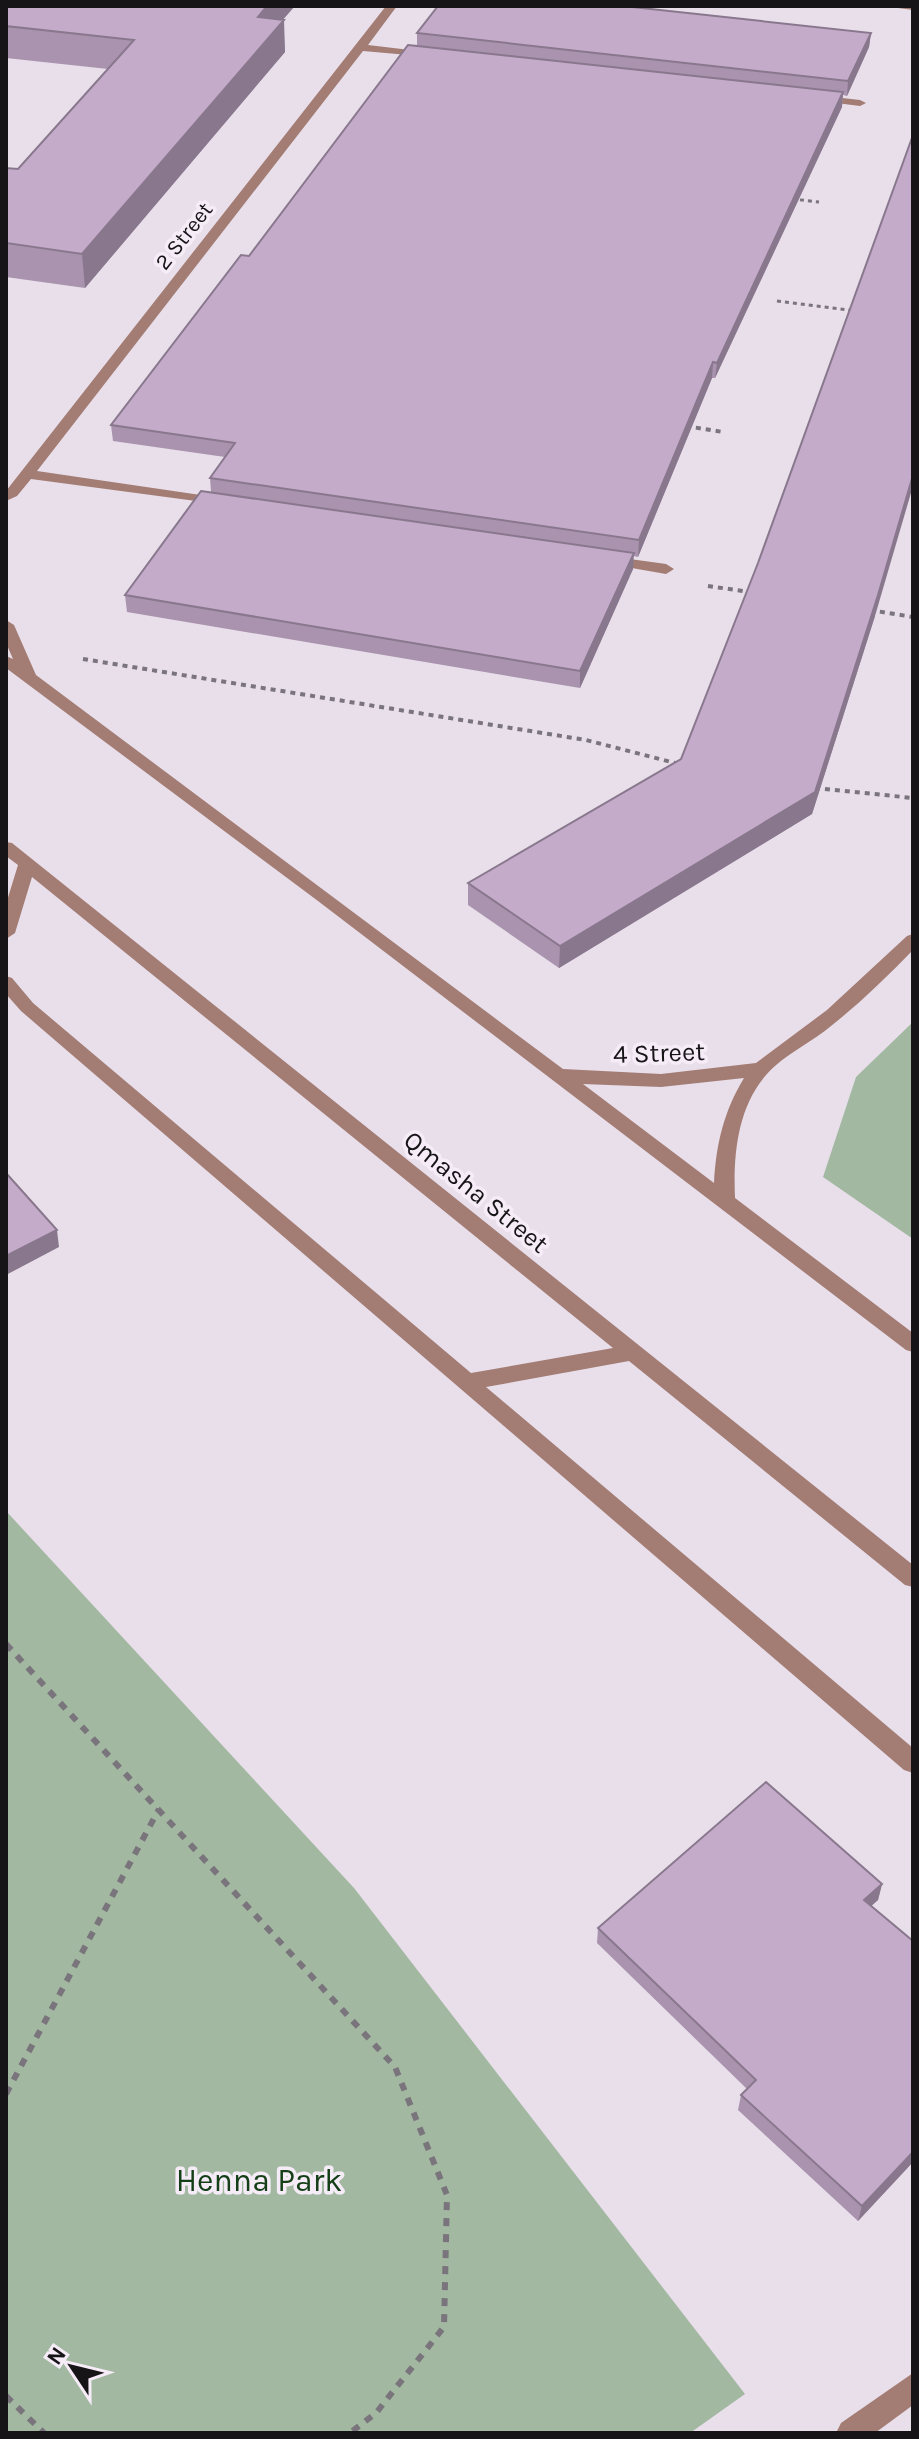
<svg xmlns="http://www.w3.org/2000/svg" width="919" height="2439" font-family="Karla,sans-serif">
<rect width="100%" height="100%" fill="#e8dfea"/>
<g fill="#a2b8a1">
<path d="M913 1022V1239L823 1177 856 1077Z"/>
<path d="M6 1511 354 1888 745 2394 690 2433H6Z"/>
</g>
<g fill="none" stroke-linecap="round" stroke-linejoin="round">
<g stroke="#7a747c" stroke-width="3" stroke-dasharray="4 4" stroke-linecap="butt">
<path d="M792 199 819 202"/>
<path d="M777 301 856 311"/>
</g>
<g stroke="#7a747c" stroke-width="4" stroke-dasharray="5 5" stroke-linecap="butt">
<path d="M686 426 723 432"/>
<path d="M708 586 750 592"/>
<path d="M870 610 913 617"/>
<path d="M83 659 586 740 679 764"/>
<path d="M815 788 913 798"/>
</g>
<g stroke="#7a747c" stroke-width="6" stroke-dasharray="8 8" stroke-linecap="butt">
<path d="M6 1644 395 2067 447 2195 444 2327 376 2413 350 2433"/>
<path d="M6 2094 159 1809"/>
<path d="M6 2396 44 2433"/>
</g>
<g fill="#a37c74" fill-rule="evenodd">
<path d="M386 6H397L368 45 427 52 431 53V57L363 51 37 471 221 498 226 499V505L31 479 17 496 6 501V491Z"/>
<path d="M897 6H913V10L898 8Z"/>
<path d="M816 95 860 100 866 103 860 106 812 100 810 98Z"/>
<path d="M608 556 666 564 674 569 666 574 603 563V557Z"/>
<path d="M6 620 14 625 36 675 563 1069 661 1074 756 1063 827 1010 907 936 913 934V950C887 977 860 1003 831 1026 813 1041 792 1051 775 1066 738 1099 733 1152 735 1198L913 1333V1352L906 1350 318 901 6 668V656L13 659 6 643ZM744 1078C724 1111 716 1144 714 1183L583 1084 661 1087Z"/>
<path d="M6 842 12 843 913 1565V1587L905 1585 629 1361 486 1387 913 1748V1773L904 1770 21 1011 6 994V976L12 978 33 1003 471 1373 613 1348 32 877 15 933 6 939V904L18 865 6 856Z"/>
<path d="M913 2373V2405L875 2433H836L841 2423Z"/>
</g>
</g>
<g fill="#a993ae">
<path d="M6 6 283 20 285 52 85 288 6 277V168L18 169 108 69 6 58Z"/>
<path d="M417 33H871L869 47 847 96 843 95 842 107 715 378H712L638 557 633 556V569L580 688 127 612 125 595 211 492 210 478 225 457 113 441 111 425 249 256 417 46Z"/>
<path d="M875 616 812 814 559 968 468 905V883L681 759Z"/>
<path d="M882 1884 878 1900 871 1906 913 1941V2162L858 2221 738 2110 741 2095 747 2089 597 1943 598 1928Z"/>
</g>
<g fill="#89788d">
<path d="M267 6H295L274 30 284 20 285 52 85 288 82 254Z"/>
<path d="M871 33 869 47 847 96 848 81Z"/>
<path d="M843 92 842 107 715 378 717 363Z"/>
<path d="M713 362 712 378 638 557 639 540Z"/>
<path d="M913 475V486L875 616 812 814 559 968 560 946Z"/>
<path d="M634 553 633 569 580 688V671Z"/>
<path d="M57 1230 59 1247 6 1275V1256Z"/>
<path d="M882 1884 878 1900 860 1916 864 1900Z"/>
<path d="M913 2152V2162L858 2221 862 2206Z"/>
</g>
<g fill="#c4abca" stroke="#89788d" stroke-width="2">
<path d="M6 6H267L258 17 284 20 82 254 6 243V168L18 169 134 40 6 26Z"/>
<path d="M438 6H623L871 33 848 81 417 33Z"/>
<path d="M408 45 843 92 717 363 713 362 639 540 210 478 235 443 111 425 241 255 249 256Z"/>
<path d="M913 135V475L878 595 815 792 560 946 468 883 681 759 758 563Z"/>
<path d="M201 491 634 553 580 671 125 595Z"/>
<path d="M6 1173 57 1230 6 1256Z"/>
<path d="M766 1782 882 1884 864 1900 913 1941V2152L862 2206 741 2095 756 2080 598 1928Z"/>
</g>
<g text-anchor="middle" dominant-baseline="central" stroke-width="7" stroke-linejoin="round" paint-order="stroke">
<g font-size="22" fill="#171418" stroke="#f6ecf8">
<text transform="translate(184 236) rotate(-52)">2 Street</text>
</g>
<g font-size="26" fill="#171418" stroke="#f6ecf8">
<text transform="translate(659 1053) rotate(-2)">4 Street</text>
<text transform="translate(476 1192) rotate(39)">Qmasha Street</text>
</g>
<g font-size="32" fill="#154017" stroke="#f6ecf8">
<text x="259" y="2180">Henna Park</text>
</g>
</g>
<rect width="919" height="2439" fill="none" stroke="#171418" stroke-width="16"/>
<g transform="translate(72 2367) rotate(305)" stroke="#f6ecf8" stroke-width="6" paint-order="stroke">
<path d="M0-6L14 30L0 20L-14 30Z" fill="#171418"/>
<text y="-12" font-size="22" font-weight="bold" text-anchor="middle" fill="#171418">N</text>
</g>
</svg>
